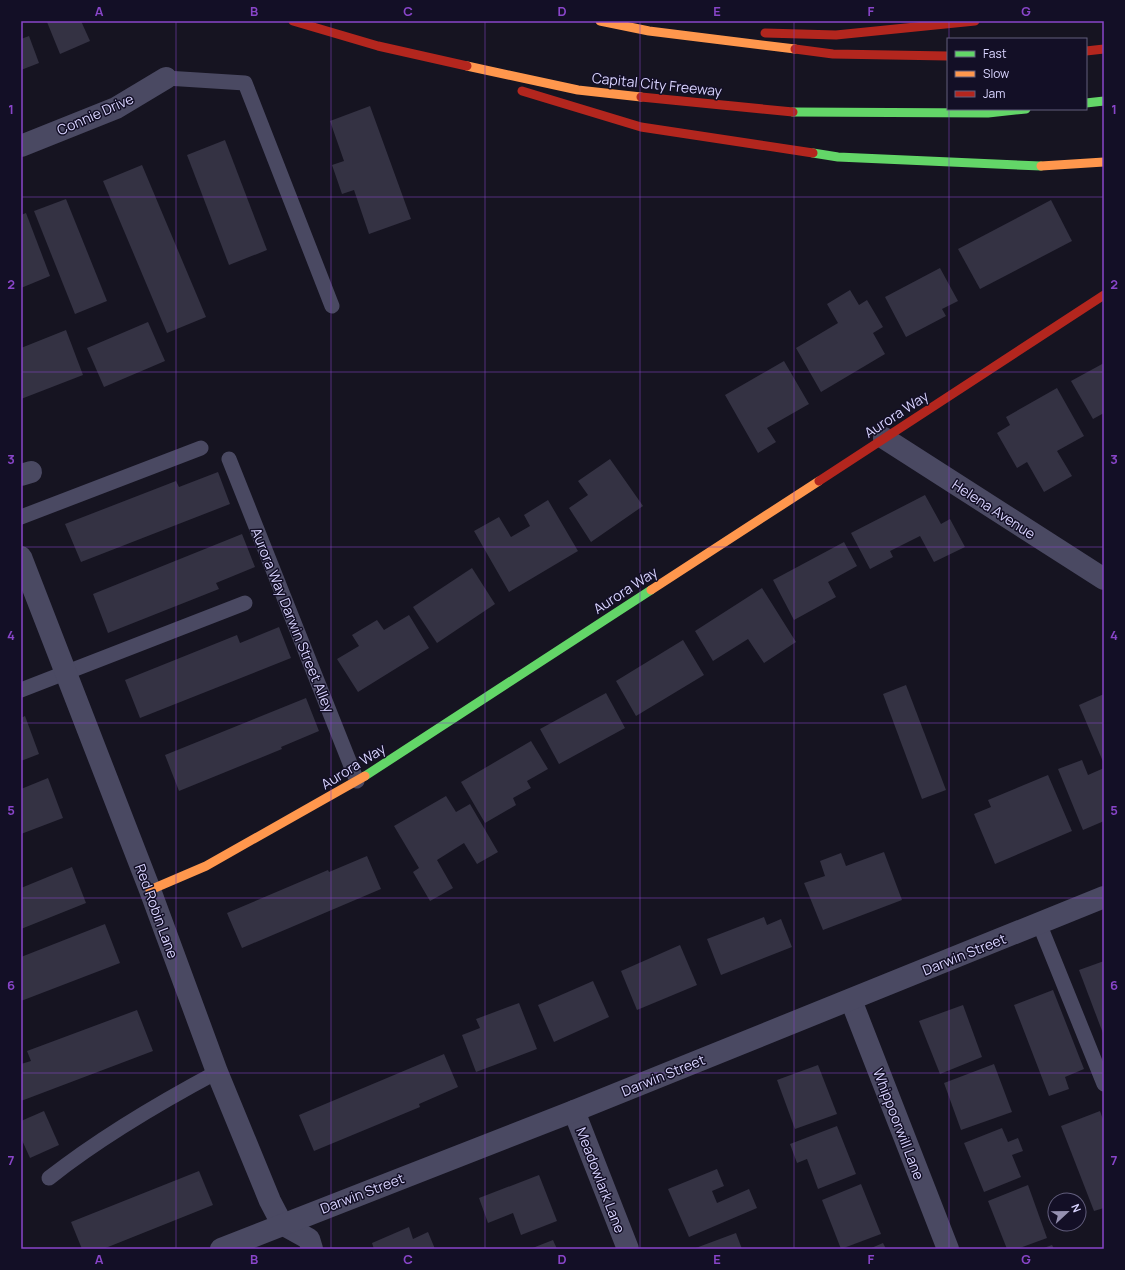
<svg xmlns="http://www.w3.org/2000/svg" width="1125" height="1270" font-family="Manrope,sans-serif">
<rect width="100%" height="100%" fill="#161421"/>
<g fill="#343243">
<path d="M49 21H81L90 41 60 54 47 22Z"/>
<path d="M29 36 39 63 21 70V39Z"/>
<path d="M370 106 411 219 369 234 354 190 342 194 332 165 344 161 330 121Z"/>
<path d="M225 140 267 250 229 265 187 155Z"/>
<path d="M142 165 206 317 167 333 103 181Z"/>
<path d="M66 199 107 301 75 314 34 211Z"/>
<path d="M1051 200 1072 241 980 289 958 249Z"/>
<path d="M26 213 50 276 21 288V215Z"/>
<path d="M940 268 958 301 942 309 946 316 906 337 885 297Z"/>
<path d="M850 290 859 305 867 300 883 327 873 333 885 354 821 392 796 348 838 323 827 304Z"/>
<path d="M148 322 165 361 104 387 87 348Z"/>
<path d="M66 330 83 375 21 399V348Z"/>
<path d="M784 361 809 404 767 428 776 442 758 453 725 395Z"/>
<path d="M1104 363V413L1093 419 1071 381Z"/>
<path d="M1057 388 1084 436 1057 451 1072 476 1044 492 1027 462 1017 468 997 433 1010 425 1006 417Z"/>
<path d="M610 459 643 506 591 542 569 508 588 495 578 481Z"/>
<path d="M218 472 230 504 81 562 65 524 176 481 179 487Z"/>
<path d="M925 495 941 524 950 519 965 547 934 562 920 536 890 551 893 557 870 569 851 533Z"/>
<path d="M548 500 578 551 509 592 474 531 499 517 511 537 530 526 524 515Z"/>
<path d="M242 534 255 567 216 583 219 589 108 633 93 594Z"/>
<path d="M844 542 857 566 828 582 836 597 794 620 773 580Z"/>
<path d="M472 568 495 604 437 643 413 607Z"/>
<path d="M762 588 796 642 764 663 748 639 713 661 695 631Z"/>
<path d="M409 615 429 648 358 692 337 659 359 646 352 635 377 620 384 630Z"/>
<path d="M279 627 291 658 140 718 125 680 237 635 240 643Z"/>
<path d="M683 640 704 675 636 716 616 681Z"/>
<path d="M906 685 946 790 922 799 883 694Z"/>
<path d="M606 693 625 728 559 764 540 729Z"/>
<path d="M1104 694V764L1079 705Z"/>
<path d="M306 698 319 731 281 747 282 749 179 791 165 755Z"/>
<path d="M25 716 39 754 21 761V718Z"/>
<path d="M531 741 548 769 527 781 531 788 513 798 516 805 485 823 461 782Z"/>
<path d="M1082 760 1088 775 1104 768V821L1083 830 1058 769Z"/>
<path d="M1048 775 1072 831 995 864 974 814 991 807 988 800Z"/>
<path d="M48 778 63 818 21 834V789Z"/>
<path d="M446 796 456 812 470 804 498 852 477 864 464 843 437 860 453 888 430 901 413 872 419 868 394 826Z"/>
<path d="M884 852 902 900 823 930 804 883 825 876 820 861 841 853 846 866Z"/>
<path d="M367 856 381 889 242 948 227 913 328 870 329 872Z"/>
<path d="M72 867 86 903 21 929V888Z"/>
<path d="M764 917 767 925 781 919 792 947 721 975 707 939Z"/>
<path d="M105 924 120 963 21 1001V957Z"/>
<path d="M680 945 697 985 637 1010 621 971Z"/>
<path d="M1104 961V1036L1079 970Z"/>
<path d="M593 981 609 1017 554 1042 538 1005Z"/>
<path d="M1053 990 1084 1069 1065 1077 1069 1089 1049 1096 1014 1005Z"/>
<path d="M519 1003 537 1049 476 1072 462 1035 480 1028 476 1019Z"/>
<path d="M963 1005 982 1057 940 1074 919 1021Z"/>
<path d="M137 1010 153 1051 21 1101V1064L31 1061 27 1051Z"/>
<path d="M444 1054 458 1087 419 1104 420 1107 314 1151 299 1115Z"/>
<path d="M994 1064 1012 1112 961 1130 944 1083Z"/>
<path d="M818 1065 837 1114 795 1129 777 1080Z"/>
<path d="M44 1111 59 1145 30 1158 21 1138V1121Z"/>
<path d="M1100 1111 1104 1122V1208L1094 1211 1061 1126Z"/>
<path d="M837 1126 856 1174 818 1189 807 1159 797 1163 790 1144Z"/>
<path d="M1002 1128 1008 1142 1018 1138 1023 1151 1012 1155 1021 1177 984 1192 964 1143Z"/>
<path d="M717 1169 724 1186 712 1191 717 1203 749 1189 757 1208 689 1237 668 1189Z"/>
<path d="M199 1171 213 1205 103 1249H82L71 1222Z"/>
<path d="M539 1175 557 1221 521 1235 513 1213 488 1223 479 1198Z"/>
<path d="M861 1184 881 1234 841 1249 822 1200Z"/>
<path d="M1028 1185 1047 1238 1017 1249H1007L988 1201Z"/>
<path d="M409 1227 413 1239 428 1232 435 1249H374L372 1243Z"/>
<path d="M736 1233 742 1249H693Z"/>
<path d="M553 1240 557 1249H530Z"/>
<path d="M883 1243 886 1249H869Z"/>
<path d="M1052 1245 1054 1249H1041Z"/>
</g>
<g fill="none" stroke-linecap="round" stroke-linejoin="round">
<g stroke="#4a4962" stroke-width="15">
<path d="M166 78 245 83 332 306"/>
<path d="M229 459 357 781"/>
<path d="M21 517 201 448"/>
<path d="M21 690 245 603"/>
<path d="M1039 923 1104 1084"/>
<path d="M49 1178C101 1137 159 1103 217 1072"/>
</g>
<g stroke="#4a4962" stroke-width="22">
<path d="M21 146 116 108 166 78"/>
<path d="M884 438 1104 579"/>
<path d="M21 475 31 472"/>
<path d="M21 557 150 890 217 1072 270 1201 282 1224 309 1239 312 1249"/>
<path d="M851 1000 948 1249"/>
<path d="M574 1111 628 1249"/>
<path d="M221 1249 574 1111 1104 897"/>
</g>
<g stroke="#63d668" stroke-width="9">
<path d="M1086 103 1104 101"/>
<path d="M793 112 988 113 1026 109"/>
<path d="M813 153 838 157 1041 166"/>
<path d="M365 776 651 590"/>
</g>
<g stroke="#ff974d" stroke-width="9">
<path d="M600 21 649 31 795 49"/>
<path d="M467 66 578 90 641 97"/>
<path d="M1041 166 1104 162"/>
<path d="M651 590 819 481"/>
<path d="M150 890 206 866 365 776"/>
</g>
<g stroke="#b3261e" stroke-width="9">
<path d="M293 21 378 46 467 66"/>
<path d="M765 33 836 35 975 21"/>
<path d="M795 49 833 54 948 56"/>
<path d="M1086 51 1104 49"/>
<path d="M522 91 641 127 813 153"/>
<path d="M641 97 793 112"/>
<path d="M819 481 1104 295"/>
</g>
</g>
<path fill="none" stroke="#8945c9" stroke-width="1" stroke-opacity="0.55" d="M176 21V1249M331 21V1249M485 21V1249M640 21V1249M794 21V1249M949 21V39M949 109V1249M21 197H1104M21 372H1104M21 547H1104M21 723H1104M21 898H1104M21 1073H1104"/>
<g text-anchor="middle" dominant-baseline="central" stroke-width="3" stroke-linejoin="round" paint-order="stroke">
<g font-size="14" fill="#d9d4ff" stroke="#130f26">
<text transform="translate(657 84) rotate(6)">Capital City Freeway</text>
<text transform="translate(95 114) rotate(-24)">Connie Drive</text>
<text transform="translate(896 414) rotate(-33)">Aurora Way</text>
<text transform="translate(994 509) rotate(33)">Helena Avenue</text>
<text transform="translate(625 590) rotate(-33)">Aurora Way</text>
<text transform="translate(293 620) rotate(68)">Aurora Way Darwin Street Alley</text>
<text transform="translate(353 766) rotate(-32)">Aurora Way</text>
<text transform="translate(157 911) rotate(70)">Red Robin Lane</text>
<text transform="translate(964 954) rotate(-22)">Darwin Street</text>
<text transform="translate(663 1075) rotate(-22)">Darwin Street</text>
<text transform="translate(899 1124) rotate(69)">Whippoorwill Lane</text>
<text transform="translate(601 1180) rotate(69)">Meadowlark Lane</text>
<text transform="translate(362 1193) rotate(-21)">Darwin Street</text>
</g>
</g>
<rect width="1125" height="1270" fill="none" stroke="#130f26" stroke-width="44"/>
<rect x="947" y="38" width="140" height="72" fill="#130f26" stroke="#625e7d"/>
<rect x="955" y="51" width="20" height="6" fill="#63d668" stroke="#625e7d"/>
<text x="983" y="58" font-size="12" fill="#d9d4ff">Fast</text>
<rect x="955" y="71" width="20" height="6" fill="#ff974d" stroke="#625e7d"/>
<text x="983" y="78" font-size="12" fill="#d9d4ff">Slow</text>
<rect x="955" y="91" width="20" height="6" fill="#b3261e" stroke="#625e7d"/>
<text x="983" y="98" font-size="12" fill="#d9d4ff">Jam</text>
<g transform="translate(1067 1212) rotate(68)"><circle r="19" fill="#130f26" stroke="#625e7d"/>
<path d="M0-3L7 15L0 10L-7 15Z" fill="#9591b1"/>
<text y="-6" font-size="11" font-weight="bold" text-anchor="middle" fill="#d9d4ff">N</text>
</g>
<rect x="22" y="22" width="1081" height="1226" fill="none" stroke="#8945c9" stroke-width="1.5"/>
<g font-size="13" text-anchor="middle" font-weight="bold" fill="#8945c9">
<text x="99" y="16">A</text>
<text x="254" y="16">B</text>
<text x="408" y="16">C</text>
<text x="562" y="16">D</text>
<text x="717" y="16">E</text>
<text x="871" y="16">F</text>
<text x="1026" y="16">G</text>
<text x="11" y="114">1</text>
<text x="1114" y="114">1</text>
<text x="11" y="289">2</text>
<text x="1114" y="289">2</text>
<text x="11" y="464">3</text>
<text x="1114" y="464">3</text>
<text x="11" y="640">4</text>
<text x="1114" y="640">4</text>
<text x="11" y="815">5</text>
<text x="1114" y="815">5</text>
<text x="11" y="990">6</text>
<text x="1114" y="990">6</text>
<text x="11" y="1165">7</text>
<text x="1114" y="1165">7</text>
<text x="99" y="1264">A</text>
<text x="254" y="1264">B</text>
<text x="408" y="1264">C</text>
<text x="562" y="1264">D</text>
<text x="717" y="1264">E</text>
<text x="871" y="1264">F</text>
<text x="1026" y="1264">G</text>
</g>
</svg>
